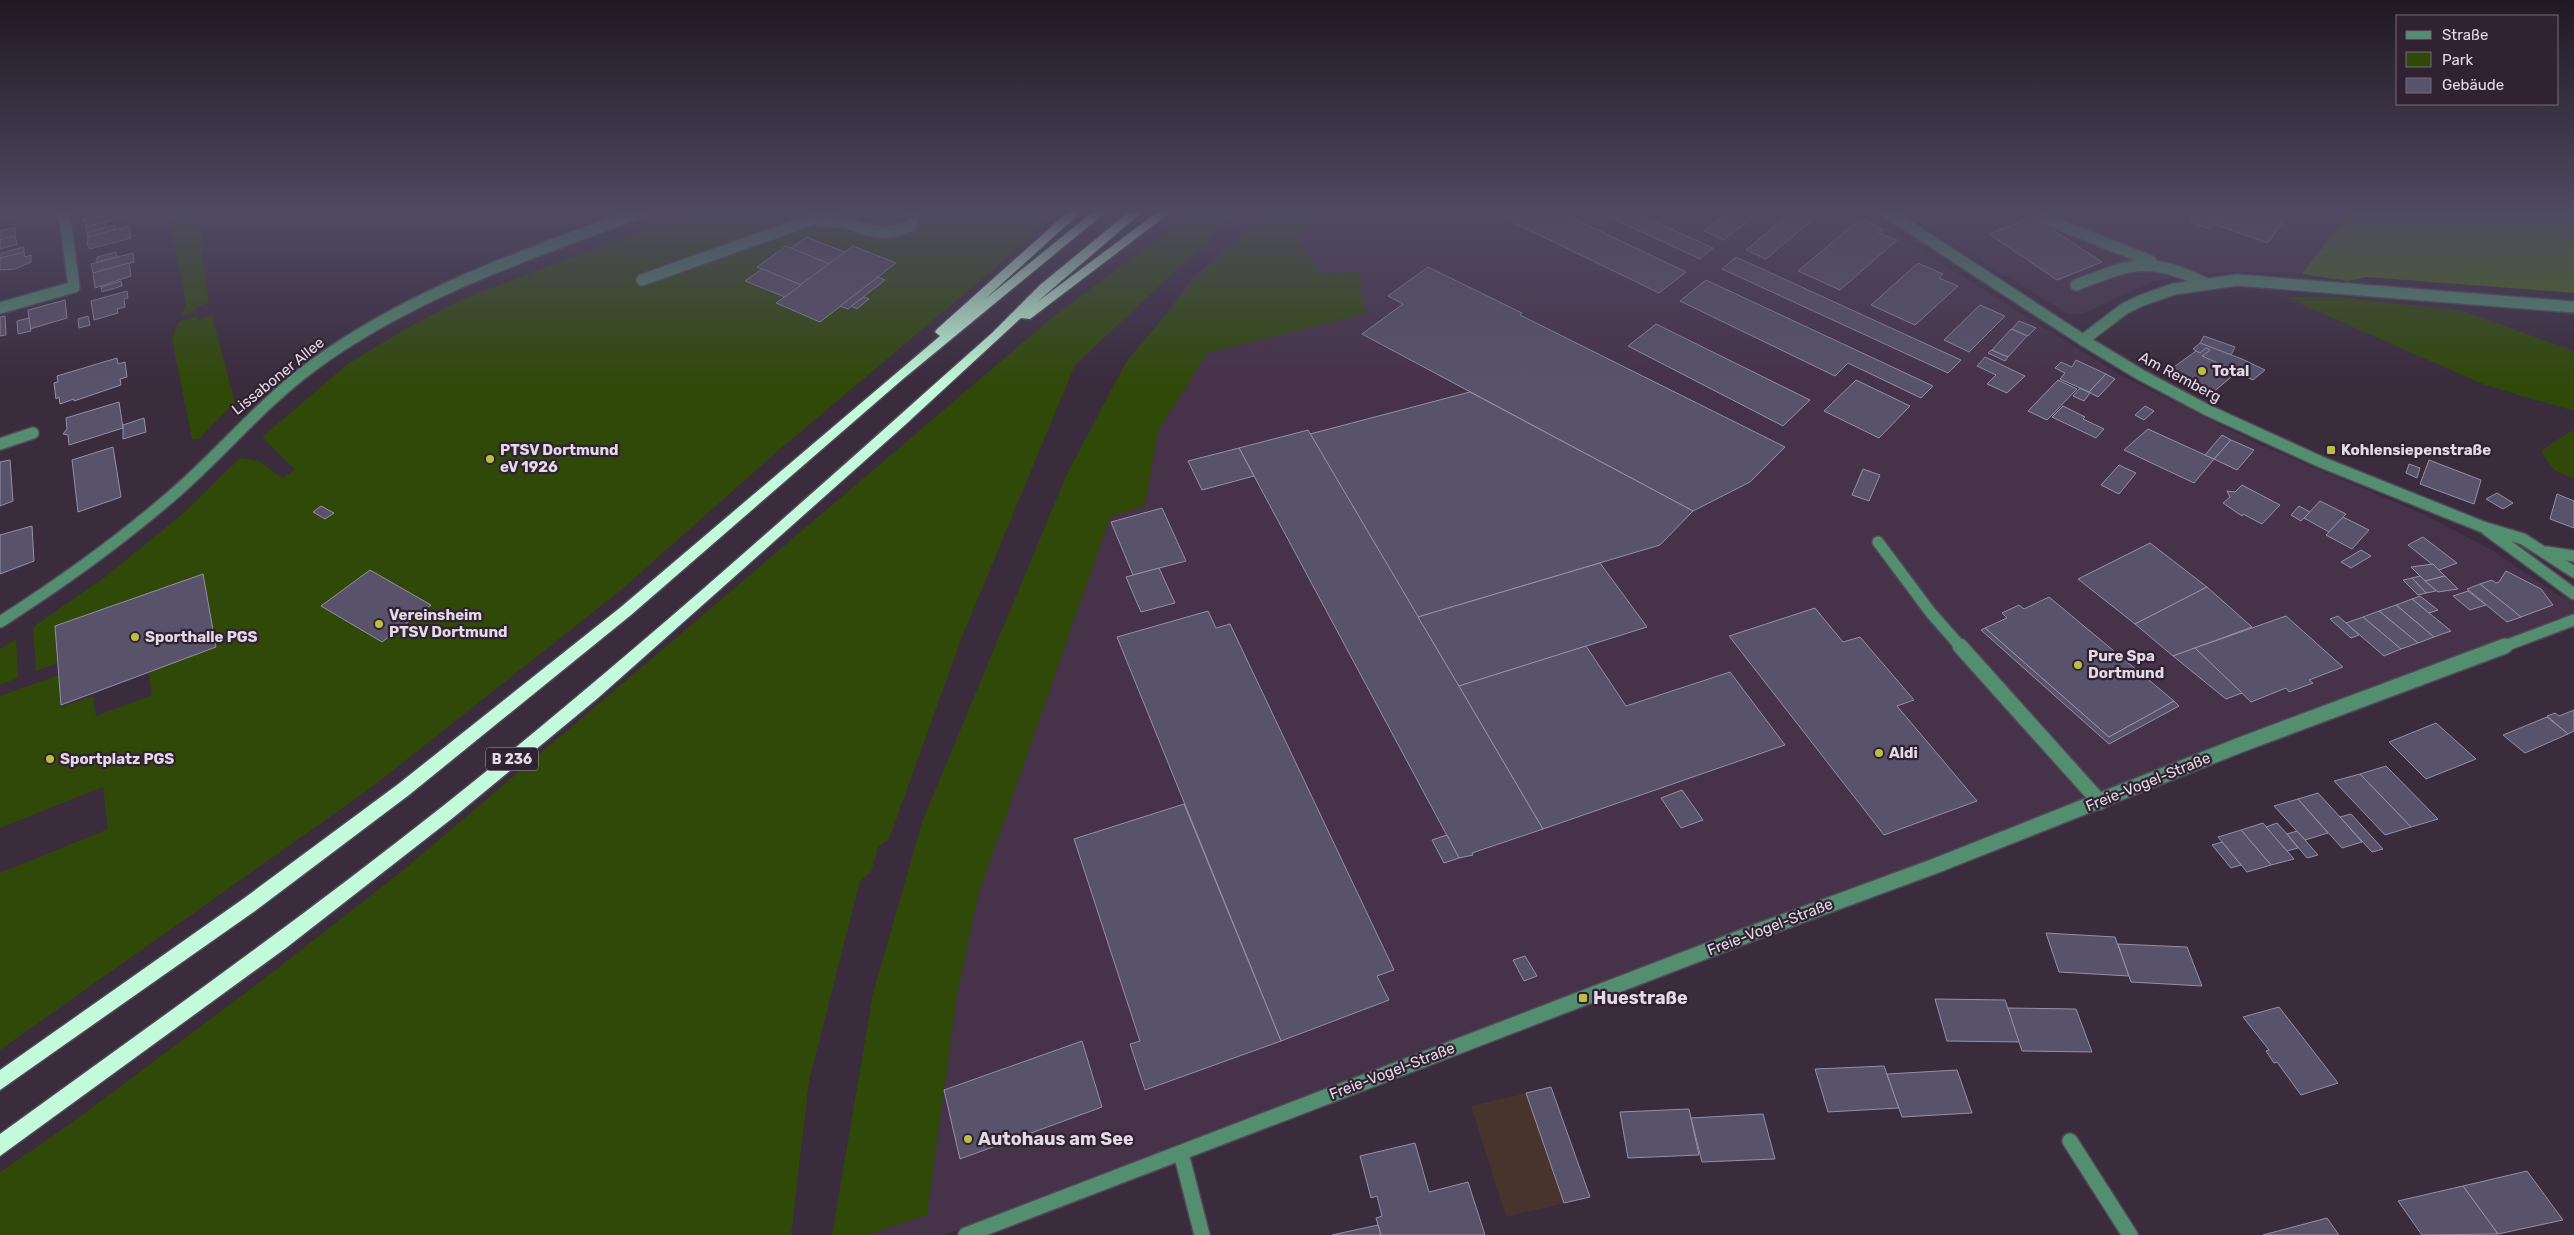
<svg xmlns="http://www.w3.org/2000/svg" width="2574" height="1235" font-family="Rubik,sans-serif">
<rect width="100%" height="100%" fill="#3a2b3d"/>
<g fill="#463249">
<path d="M1268 211H1864L1925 253 2117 373 2259 444 2421 513 2492 550 2558 595 2574 601V620L1254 1124 943 1235H856L1146 345 1190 280Z"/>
<path d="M1900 211H2350L2302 274 2238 272 2187 274 2151 282 2082 314H2068Z"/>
</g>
<path fill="#47342d" d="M1551 1087 1590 1197 1506 1217 1471 1106Z"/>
<g fill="#304908">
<path d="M168 211H202V258L209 303 195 307 196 312 181 316 186 304Z"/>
<path d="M695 211H1058L1007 258 779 450 621 590 372 787 0 1050V873L108 829 103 787 0 828V696L59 675 61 707 93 696 96 716 152 695 149 673 216 647 203 574 55 626 57 663 36 671 33 627 105 577 179 517 240 458 259 461 282 478 295 470 262 437 349 363 416 323 465 298Z"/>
<path d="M1195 211H1232L1219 230 1075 365 962 637 889 839 878 847 871 872 860 881 809 1081 791 1235H0V1172L66 1127 256 985 401 872 1054 316Z"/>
<path d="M1269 211H1323L1297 238 1320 273 1359 272 1365 314 1207 353 1158 431 1145 506 1110 517 978 896 957 996 927 1215 867 1235H832L873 993 922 822 1066 476 1126 362 1195 280Z"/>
<path d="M2285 297H2341L2463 311 2574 351V411L2485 385Z"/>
<path d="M197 316 198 320 212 316 235 403 198 439H192L172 339 179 321Z"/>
<path d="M2574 429V479L2554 470 2541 451Z"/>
<path d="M16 639 18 678 0 685V649Z"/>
</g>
<path fill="#466713" d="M2350 211H2574V293L2367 277 2348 281 2302 274Z"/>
<g fill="#58526a" stroke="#9590a9">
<path d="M0 211H15L11 213V216L0 219Z"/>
<path d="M91 211H127L128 216 86 227V221L83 222V219L86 218 85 213Z"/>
<path d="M1490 211H1558L1686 272 1659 293Z"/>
<path d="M1597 211H1631L1713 248 1700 259Z"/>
<path d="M1730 211H1761L1724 240 1704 231Z"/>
<path d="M1793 211H1823L1766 259 1746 250Z"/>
<path d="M2199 211H2215L2222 214 2210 229 2190 222Z"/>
<path d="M2224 211H2288L2290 212 2268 243 2214 224Z"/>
<path d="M2033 217 2102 262 2057 280 1989 234Z"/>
<path d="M1860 219 1883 229 1879 233 1897 240 1840 290 1798 271Z"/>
<path d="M105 222 106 227 87 233 86 227Z"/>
<path d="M115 225 116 229 88 237 87 233Z"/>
<path d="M129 226 131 238 90 249 87 245 88 237Z"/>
<path d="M15 227V236L0 240V231Z"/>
<path d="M15 236 17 244 0 249V240Z"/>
<path d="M807 237 814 240 845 252 829 264 791 248Z"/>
<path d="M786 246 791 248 829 264 801 285 757 267Z"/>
<path d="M853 246 896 263 820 322 776 303Z"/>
<path d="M24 247V252L1 258V253Z"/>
<path d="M24 252 25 257 31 255V262L15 269 0 270V258Z"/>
<path d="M116 252 117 257 97 262V257Z"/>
<path d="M133 253 134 262 93 273 91 264Z"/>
<path d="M1736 257 1961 360 1948 373 1722 269Z"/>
<path d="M129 263 131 276 95 288 93 273Z"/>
<path d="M1918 263 1943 274 1939 278 1958 286 1915 325 1871 305Z"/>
<path d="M1428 267 1522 313 1520 315 1785 447 1750 482 1693 511 1362 334 1403 304 1388 296Z"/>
<path d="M762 269 801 285 785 297 745 281Z"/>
<path d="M878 277 885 280 848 309 840 306Z"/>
<path d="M1706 280 1933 386 1921 398 1848 363 1835 376 1680 301Z"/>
<path d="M121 281 122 286 102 292 101 287Z"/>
<path d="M127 291 128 298 124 299 125 307 117 309 118 313 94 320 91 301Z"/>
<path d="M864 297 869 299 857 309 851 306Z"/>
<path d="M65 300 67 318 30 329 28 310Z"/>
<path d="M1980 305 2005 316 1969 352 1944 340Z"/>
<path d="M5 316 6 335 0 336V317Z"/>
<path d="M88 316 90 325 79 328 78 319Z"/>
<path d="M29 318 31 331 18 334 17 321Z"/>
<path d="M2019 321 2036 328 2028 336 2012 329Z"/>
<path d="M1656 324 1810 400 1783 426 1628 346Z"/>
<path d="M2011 329 2027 336 2008 357 1992 350Z"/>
<path d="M2204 336 2235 347 2231 355 2200 343Z"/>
<path d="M2200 343 2242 359 2265 370 2253 380 2202 356 2210 350 2206 348 2200 353 2193 349Z"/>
<path d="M2206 348 2210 350 2202 356 2237 372 2210 395 2167 372 2196 351 2200 353Z"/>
<path d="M1991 350 2008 357 2005 361 1988 353Z"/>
<path d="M1985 357 2025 376 2007 393 1987 384 1996 375 1977 366Z"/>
<path d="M117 358 118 364 125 362 127 377 120 379 121 385 74 401V399L60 404 59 397 56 399 54 383 58 382 57 376Z"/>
<path d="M2076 360 2106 374 2089 392 2060 379 2065 373 2055 368 2061 362 2072 367Z"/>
<path d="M2106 374 2115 379 2098 397 2089 392Z"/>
<path d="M1856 380 1910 406 1879 438 1824 411Z"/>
<path d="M2058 380 2077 389 2047 420 2028 411Z"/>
<path d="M2080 388 2090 393 2084 401 2073 396Z"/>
<path d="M1470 392 1693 511 1660 545 1418 617 1310 434Z"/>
<path d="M119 402 123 428 69 445 68 435 63 434 67 429 66 418Z"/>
<path d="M2063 406 2085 417 2083 419 2104 429 2096 438 2052 417Z"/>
<path d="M2145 406 2154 411 2144 420 2135 415Z"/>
<path d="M144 418 146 432 123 439V425Z"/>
<path d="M2148 429 2205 455 2214 459 2194 483 2124 450Z"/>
<path d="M1308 430 1459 686 1543 829 1472 853 1473 855 1459 858 1239 448Z"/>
<path d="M2222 435 2231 440 2214 459 2205 455Z"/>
<path d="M2231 440 2254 450 2237 470 2214 459Z"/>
<path d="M113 447 121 497 78 512 72 460Z"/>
<path d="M1239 448 1254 476 1202 490 1188 461Z"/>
<path d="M10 460 13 501 0 506V462Z"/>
<path d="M2429 460 2481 480 2474 504 2420 484Z"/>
<path d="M2409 464 2420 468 2417 478 2406 473Z"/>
<path d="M2119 465 2136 473 2119 494 2101 485Z"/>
<path d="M1863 469 1880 475 1869 501 1852 495Z"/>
<path d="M2242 485 2280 505 2262 524 2243 514 2242 516 2223 503 2230 497 2227 491 2235 492Z"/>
<path d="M2497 493 2513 503 2503 509 2486 499Z"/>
<path d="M2557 494 2574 501V528L2550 519Z"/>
<path d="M2320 501 2346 514 2329 532 2304 518Z"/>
<path d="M321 506 334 513 325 519 313 512Z"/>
<path d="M2299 506 2310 512 2301 521 2291 515Z"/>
<path d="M1162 508 1186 561 1133 575 1111 522Z"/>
<path d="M2343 517 2369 530 2352 549 2326 535Z"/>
<path d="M32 526 34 561 0 574V535Z"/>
<path d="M2423 537 2457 563 2439 570 2408 545Z"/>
<path d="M2150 543 2207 587 2135 624 2078 579Z"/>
<path d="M2361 550 2371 556 2351 568 2341 562Z"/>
<path d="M1600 563 1647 627 1459 686 1418 617Z"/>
<path d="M2433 564 2445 576 2425 581 2411 567Z"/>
<path d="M1159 568 1175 603 1141 612 1126 577Z"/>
<path d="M370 570 431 605 382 642 321 606Z"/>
<path d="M2506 571 2541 589 2553 605 2521 617 2480 584 2492 580 2496 583 2499 582Z"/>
<path d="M203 574 216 647 61 705 55 626Z"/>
<path d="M2420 576 2436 591 2426 593 2412 578Z"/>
<path d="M2445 576 2458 589 2438 592 2425 581Z"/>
<path d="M2412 578 2426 593 2418 595 2403 580Z"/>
<path d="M2480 584 2521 617 2507 622 2467 589Z"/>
<path d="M2207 587 2252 627 2173 656 2135 624Z"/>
<path d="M2468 591 2486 605 2470 610 2453 596Z"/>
<path d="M2420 596 2438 610 2429 613 2412 599Z"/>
<path d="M2049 597 2174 701 2109 737 1985 628 2007 618 2002 613 2019 605 2024 609Z"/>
<path d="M2412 599 2429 613 2451 631 2434 637 2396 605Z"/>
<path d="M2396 605 2434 637 2418 643 2379 611Z"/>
<path d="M1815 608 1843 642 1860 637 1914 700 1897 706 1977 801 1884 835 1729 636Z"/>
<path d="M1208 611 1216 628 1230 624 1394 970 1377 976 1389 1000 1281 1041 1117 637Z"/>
<path d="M2379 611 2418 643 2401 649 2363 617Z"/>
<path d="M2286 616 2343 667 2309 680 2313 683 2289 692 2286 688 2251 702 2195 648Z"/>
<path d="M2338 616 2346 623 2359 635 2351 638 2330 619Z"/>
<path d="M2363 617 2401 649 2384 656 2346 623Z"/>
<path d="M1985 628 2109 737 2174 701 2179 706 2109 744 1981 630Z"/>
<path d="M1586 646 1626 706 1730 672 1785 745 1543 829 1459 686Z"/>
<path d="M2195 648 2242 693 2226 699 2173 656Z"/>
<path d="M2574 710V731L2568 734 2547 716 2555 713 2559 716Z"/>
<path d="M2547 717 2568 734 2525 753 2503 735Z"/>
<path d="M2436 723 2476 759 2426 779 2389 742Z"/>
<path d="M2386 766 2438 819 2411 827 2360 774Z"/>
<path d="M2360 774 2411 827 2385 835 2334 781Z"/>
<path d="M1682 790 1703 820 1681 828 1661 798Z"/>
<path d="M2318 793 2340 817 2362 842 2342 848 2298 799Z"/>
<path d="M2298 799 2328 833 2305 840 2274 806Z"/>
<path d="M1184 804 1281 1041 1145 1090 1130 1044 1140 1041 1074 839Z"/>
<path d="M2351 814 2383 849 2372 852 2340 817Z"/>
<path d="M2263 823 2287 851 2294 859 2271 865 2241 830Z"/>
<path d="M2277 823 2287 834 2298 848 2287 851 2266 827Z"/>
<path d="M2241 830 2271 865 2247 872 2218 837Z"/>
<path d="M2297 831 2305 840 2318 855 2307 858 2287 834Z"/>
<path d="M1447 835 1459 858 1444 863 1432 840Z"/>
<path d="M2222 842 2241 865 2231 868 2212 845Z"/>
<path d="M2046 933 2115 937 2129 976 2059 972Z"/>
<path d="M2118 944 2187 947 2202 986 2131 982Z"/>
<path d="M1525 956 1537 976 1524 981 1513 960Z"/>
<path d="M1935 999 2005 1000 2020 1042 1947 1041Z"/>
<path d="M2279 1007 2338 1083 2301 1095 2277 1062 2274 1063 2266 1051 2269 1050 2243 1017Z"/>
<path d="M2008 1008 2076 1009 2092 1052 2022 1051Z"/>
<path d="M1082 1041 1102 1107 960 1159 944 1090Z"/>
<path d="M1884 1066 1899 1108 1828 1112 1815 1069Z"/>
<path d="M1957 1070 1972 1113 1902 1117 1887 1074Z"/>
<path d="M1551 1087 1590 1197 1564 1203 1526 1093Z"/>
<path d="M1689 1109 1699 1155 1628 1158 1620 1112Z"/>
<path d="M1763 1114 1775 1159 1702 1162 1691 1118Z"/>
<path d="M1415 1143 1429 1192 1468 1182 1485 1235H1381L1376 1218 1382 1216 1377 1196 1371 1198 1360 1156Z"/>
<path d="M2527 1171 2563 1220 2498 1234 2463 1186Z"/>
<path d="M2463 1186 2498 1234 2422 1235 2398 1201Z"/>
<path d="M2327 1218 2339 1235H2263Z"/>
<path d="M1378 1225 1381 1235H1332Z"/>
</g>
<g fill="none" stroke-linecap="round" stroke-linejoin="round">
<g stroke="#554758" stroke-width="14">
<g id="minor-far1">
<path d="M1885 211 2083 340 2141 375 2207 410 2321 462 2483 527 2523 539 2574 572"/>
<path d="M2045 219 2151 261"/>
<path d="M820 221C859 218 868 244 911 226L914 218 907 211"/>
<path d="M642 280 836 211"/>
<path d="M2076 285C2133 263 2148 256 2205 283"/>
<path d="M0 308 74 287 64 211"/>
<path d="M2083 340 2124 309 2140 301 2174 289 2237 280 2574 307"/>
<path d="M0 444 33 433"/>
<path d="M2487 530 2574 594"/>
<path d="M1878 542 1931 613 1961 647"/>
<path d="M2547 552 2574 556"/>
<path d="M0 622C61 583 120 541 175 493 222 452 262 403 312 366 411 293 530 253 645 211"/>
<path d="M2502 647 2574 620"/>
</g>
</g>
<g stroke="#554758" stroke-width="18">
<g id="minor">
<path d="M1960 646 2100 802"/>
<path d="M2070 1141 2130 1235"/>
<path d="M1181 1153 1202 1235"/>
<path d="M966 1235 1753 933 1935 866 2240 745 2505 646"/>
</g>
</g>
<g stroke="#554758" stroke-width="3">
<g id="highway">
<path d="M1069 211H1082L984 300 1094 211H1107L903 379 631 615 409 795 255 911 0 1090V1070L243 899 397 785 621 607 940 336 935 332 937 329Z"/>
<path d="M1130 211H1143L1037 302 1159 211H1172L1030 319 1021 318 905 425 598 698 454 817 286 948 0 1156V1134C149 1026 299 920 443 806 632 656 811 494 992 333L1040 285Z"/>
</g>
</g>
<use href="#minor-far1" stroke="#528e6f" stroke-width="11"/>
<use href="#minor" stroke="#528e6f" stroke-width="15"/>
<use href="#highway" fill="#c3fadb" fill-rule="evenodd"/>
</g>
<linearGradient id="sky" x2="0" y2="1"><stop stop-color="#201822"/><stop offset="0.55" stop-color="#4f4a62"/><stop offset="1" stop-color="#4f4a62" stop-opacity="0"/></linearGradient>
<rect width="2574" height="384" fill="url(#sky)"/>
<g fill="#bebf42" stroke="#302133" stroke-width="2">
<circle cx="2202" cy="371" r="5"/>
<rect x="2326" y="445" width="10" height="10" rx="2.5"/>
<circle cx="490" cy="459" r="5"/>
<circle cx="379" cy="624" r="5"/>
<circle cx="135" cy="637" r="5"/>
<circle cx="2078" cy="665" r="5"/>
<circle cx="1879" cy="753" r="5"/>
<circle cx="50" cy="759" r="5"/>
<rect x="1578" y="993" width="10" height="10" rx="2.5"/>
<circle cx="968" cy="1139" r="5"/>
</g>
<g text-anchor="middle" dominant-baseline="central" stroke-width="4.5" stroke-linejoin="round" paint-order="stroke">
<rect fill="#302133" stroke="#aea2b0" stroke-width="1" x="486" y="747.5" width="52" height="23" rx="4"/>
<g font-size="14" font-weight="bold" fill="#e4dae5">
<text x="512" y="759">B 236</text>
</g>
<g font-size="15" font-weight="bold" fill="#e4dae5" stroke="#302133" text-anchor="start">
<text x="2212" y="371">Total</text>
<text x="500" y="450">PTSV Dortmund<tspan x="500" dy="17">eV 1926</tspan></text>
<text x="2341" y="450">Kohlensiepenstraße</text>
<text x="389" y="615">Vereinsheim<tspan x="389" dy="17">PTSV Dortmund</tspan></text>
<text x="145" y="637">Sporthalle PGS</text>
<text x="2088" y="656">Pure Spa<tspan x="2088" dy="17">Dortmund</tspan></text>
<text x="1889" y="753">Aldi</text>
<text x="60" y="759">Sportplatz PGS</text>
</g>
<g font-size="15" fill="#e4dae5" stroke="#302133">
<text transform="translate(278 376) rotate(-39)">Lissaboner Allee</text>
<text transform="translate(2180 377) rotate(28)">Am Remberg</text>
<text transform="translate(2148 782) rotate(-22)">Freie-Vogel-Straße</text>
<text transform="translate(1770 927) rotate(-21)">Freie-Vogel-Straße</text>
<text transform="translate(1392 1071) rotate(-21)">Freie-Vogel-Straße</text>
</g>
<g font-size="18" font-weight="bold" fill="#e4dae5" stroke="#302133" text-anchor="start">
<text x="1593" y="998">Huestraße</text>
<text x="978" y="1139">Autohaus am See</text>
</g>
</g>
<rect x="2396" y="15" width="162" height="90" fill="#302133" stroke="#786b7a"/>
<rect x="2406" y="31" width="25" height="8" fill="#528e6f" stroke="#786b7a"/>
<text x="2442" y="40" font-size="15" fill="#e4dae5">Straße</text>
<rect x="2406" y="52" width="25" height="15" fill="#304908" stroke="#786b7a"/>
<text x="2442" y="65" font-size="15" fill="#e4dae5">Park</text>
<rect x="2406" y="78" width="25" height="15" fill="#58526a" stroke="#786b7a"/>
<text x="2442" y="90" font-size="15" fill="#e4dae5">Gebäude</text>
</svg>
